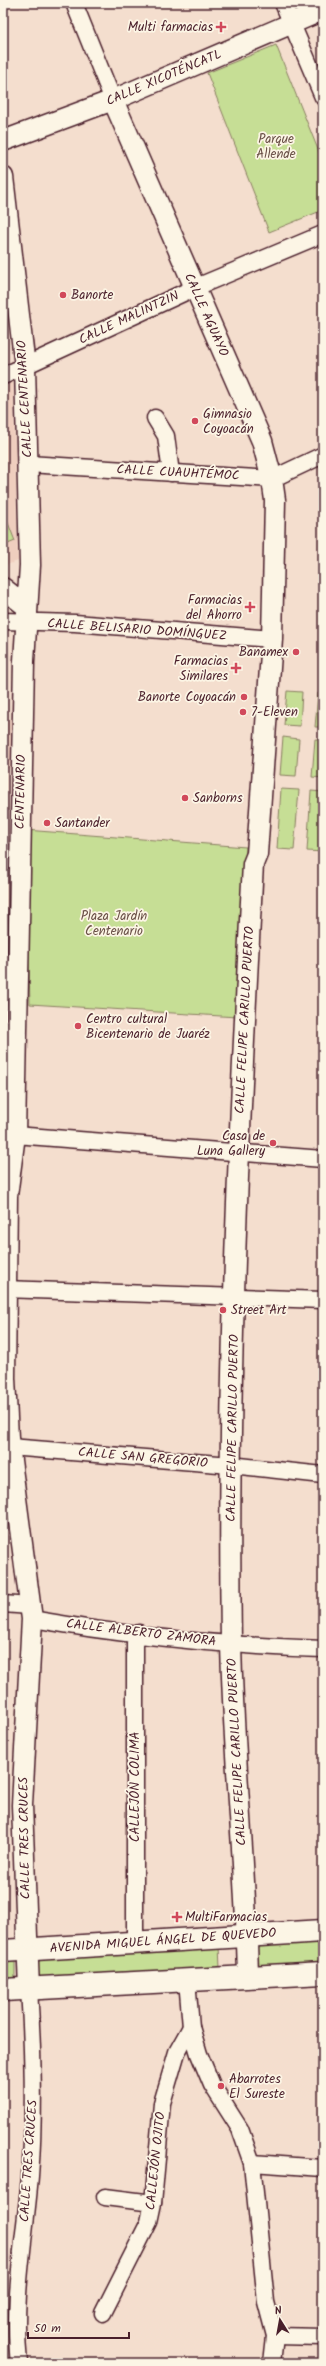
<svg xmlns="http://www.w3.org/2000/svg" width="326" height="2366" font-family="Kalam,sans-serif">
<rect width="100%" height="100%" fill="#f4dece"/>
<filter id="ink" filterUnits="userSpaceOnUse"><feTurbulence type="fractalNoise" baseFrequency=".025" numOctaves="2"/><feDisplacementMap in="SourceGraphic" scale="8" xChannelSelector="R" yChannelSelector="G"/><feConvolveMatrix kernelMatrix="1 2 1 2 8 2 1 2 1" color-interpolation-filters="sRGB"/></filter>
<g filter="url(#ink)">
<g fill="#efcebe">
<path d="M13 381 18 561 3 566V385Z"/>
<path d="M3 719H14L13 769 3 768Z"/>
</g>
<g fill="#c6de95" stroke="#887e60">
<path d="M276 45 323 162V210L269 232 207 73Z"/>
<path d="M3 510 15 541 3 546Z"/>
<path d="M287 691 302 692 300 726 284 725Z"/>
<path d="M318 693H323V727H315Z"/>
<path d="M283 737 299 739 296 776 280 775Z"/>
<path d="M315 739 323 740V778L312 777Z"/>
<path d="M281 789 299 790 294 850 277 849Z"/>
<path d="M311 791 323 792V852L307 851Z"/>
<path d="M25 830 246 847 237 1017 30 1004Z"/>
<path d="M323 1941V1963L255 1967 254 1945Z"/>
<path d="M219 1946 220 1968 34 1978 35 1957Z"/>
<path d="M15 1958V1979L3 1980V1959Z"/>
</g>
<g fill="none" stroke-linecap="round" stroke-linejoin="round">
<g stroke="#4a1f2b" stroke-width="19">
<g id="minor">
<path d="M74 3 113 100"/>
<path d="M283 3 323 97"/>
<path d="M3 376 194 288 323 234"/>
<path d="M155 418 166 436 171 473"/>
<path d="M28 464 272 479 323 455"/>
<path d="M3 621 75 623 272 639"/>
<path d="M15 1135 323 1159"/>
<path d="M3 1289 323 1300"/>
<path d="M10 1447 231 1465 323 1475"/>
<path d="M3 1604 30 1606"/>
<path d="M32 1619C127 1636 227 1646 323 1649"/>
<path d="M135 1942V1643L139 1633"/>
<path d="M187 1980 191 2027 199 2054 212 2085 240 2129 252 2163 266 2302 275 2336 272 2363"/>
<path d="M252 2163 323 2168"/>
<path d="M105 2197 153 2203"/>
<path d="M103 2313 149 2222 153 2203 162 2103 177 2052 191 2027"/>
<path d="M275 2336 323 2337"/>
<path d="M19 2363C12 2301 25 2238 30 2176 35 2114 33 2051 29 1989"/>
</g>
</g>
<g stroke="#4a1f2b" stroke-width="23">
<g id="tertiary">
<path d="M113 100 262 441 272 479 275 500 272 639 257 854 253 864C239 1123 227 1383 231 1642 233 1754 246 1865 248 1977"/>
<path d="M3 141 113 100 323 10"/>
<path d="M3 177 25 367 30 565 24 661 15 1135 7 1196 5 1378 8 1438 32 1619 22 1805 29 1989"/>
<path d="M3 588 27 607"/>
</g>
</g>
<g stroke="#4a1f2b" stroke-width="25">
<g id="secondary">
<path d="M3 1951 323 1931"/>
<path d="M3 1990 323 1973"/>
</g>
</g>
<use href="#minor" stroke="#fcf5e5" stroke-width="16"/>
<use href="#tertiary" stroke="#fcf5e5" stroke-width="20"/>
<use href="#secondary" stroke="#fcf5e5" stroke-width="22"/>
</g>
</g>
<g fill="#d1495b" stroke="#fcf5e5" stroke-width="1.5">
<path d="M219 21h4v4h4v4h-4v4h-4v-4h-4v-4h4z"/>
<circle cx="63" cy="295" r="4"/>
<circle cx="195" cy="421" r="4"/>
<path d="M248 601h4v4h4v4h-4v4h-4v-4h-4v-4h4z"/>
<circle cx="296" cy="652" r="4"/>
<path d="M234 662h4v4h4v4h-4v4h-4v-4h-4v-4h4z"/>
<circle cx="244" cy="697" r="4"/>
<circle cx="243" cy="712" r="4"/>
<circle cx="185" cy="798" r="4"/>
<circle cx="47" cy="823" r="4"/>
<circle cx="78" cy="1026" r="4"/>
<circle cx="273" cy="1143" r="4"/>
<circle cx="223" cy="1310" r="4"/>
<path d="M175 1911h4v4h4v4h-4v4h-4v-4h-4v-4h4z"/>
<circle cx="221" cy="2086" r="4"/>
</g>
<g text-anchor="middle" dominant-baseline="central" stroke-width="3.5" stroke-linejoin="round" paint-order="stroke">
<g font-size="13" fill="#4a1f2b" stroke="#fcf5e5" text-anchor="start">
<text x="213" y="27" text-anchor="end">Multi farmacias</text>
<text x="71" y="295">Banorte</text>
<text x="203" y="414">Gimnasio<tspan x="203" dy="15">Coyoacán</tspan></text>
<text x="242" y="600" text-anchor="end">Farmacias<tspan x="242" dy="15">del Ahorro</tspan></text>
<text x="288" y="652" text-anchor="end">Banamex</text>
<text x="228" y="661" text-anchor="end">Farmacias<tspan x="228" dy="15">Similares</tspan></text>
<text x="236" y="697" text-anchor="end">Banorte Coyoacán</text>
<text x="251" y="712">7-Eleven</text>
<text x="193" y="798">Sanborns</text>
<text x="55" y="823">Santander</text>
<text x="86" y="1019">Centro cultural<tspan x="86" dy="15">Bicentenario de Juaréz</tspan></text>
<text x="265" y="1136" text-anchor="end">Casa de<tspan x="265" dy="15">Luna Gallery</tspan></text>
<text x="231" y="1310">Street Art</text>
<text x="185" y="1917">MultiFarmacias</text>
<text x="229" y="2079">Abarrotes<tspan x="229" dy="15">El Sureste</tspan></text>
</g>
<g font-size="13" fill="#4a1f2b" stroke="#fcf5e5">
<text transform="translate(164 78) rotate(-23)">CALLE XICOTÉNCATL</text>
<text transform="translate(206 315) rotate(66)">CALLE AGUAYO</text>
<text transform="translate(129 318) rotate(-25)">CALLE MALINTZIN</text>
<text transform="translate(25 399) rotate(-93)">CALLE CENTENARIO</text>
<text transform="translate(178 473) rotate(3)">CALLE CUAUHTÉMOC</text>
<text transform="translate(137 630) rotate(4)">CALLE BELISARIO DOMÍNGUEZ</text>
<text transform="translate(21 792) rotate(-89)">CENTENARIO</text>
<text transform="translate(245 1020) rotate(-87)">CALLE FELIPE CARILLO PUERTO</text>
<text transform="translate(233 1428) rotate(-89)">CALLE FELIPE CARILLO PUERTO</text>
<text transform="translate(143 1458) rotate(5)">CALLE SAN GREGORIO</text>
<text transform="translate(141 1633) rotate(7)">CALLE ALBERTO ZAMORA</text>
<text transform="translate(237 1752) rotate(-93)">CALLE FELIPE CARILLO PUERTO</text>
<text transform="translate(135 1787) rotate(-90)">CALLEJÓN COLIMA</text>
<text transform="translate(25 1838) rotate(-91)">CALLE TRES CRUCES</text>
<text transform="translate(163 1941) rotate(-4)">AVENIDA MIGUEL ÁNGEL DE QUEVEDO</text>
<text transform="translate(29 2161) rotate(-86)">CALLE TRES CRUCES</text>
<text transform="translate(156 2161) rotate(-84)">CALLEJÓN OJITO</text>
</g>
<g font-size="13" fill="#694f46" stroke="#fcf5e5">
<text x="276" y="139">Parque<tspan x="276" dy="15">Allende</tspan></text>
<text x="114" y="916">Plaza Jardín<tspan x="114" dy="15">Centenario</tspan></text>
</g>
</g>
<rect width="326" height="2366" fill="none" stroke="#fcf5e5" stroke-width="16"/>
<rect x="8" y="8" width="310" height="2350" fill="none" stroke="#4a1f2b" stroke-width="1.5" filter="url(#ink)"/>
<g transform="translate(280 2320) rotate(349)" stroke="#fcf5e5" stroke-width="3" paint-order="stroke">
<path d="M0-3L7 15L0 10L-7 15Z" fill="#4a1f2b"/>
<text y="-6" font-size="11" font-weight="bold" text-anchor="middle" fill="#4a1f2b">N</text>
</g>
<path d="M28 2332v6h101v-6" fill="none" stroke="#4a1f2b" stroke-width="2"/>
<text x="34" y="2332" font-size="12" fill="#4a1f2b" stroke="#fcf5e5" stroke-width="3" paint-order="stroke">50 m</text>
</svg>
